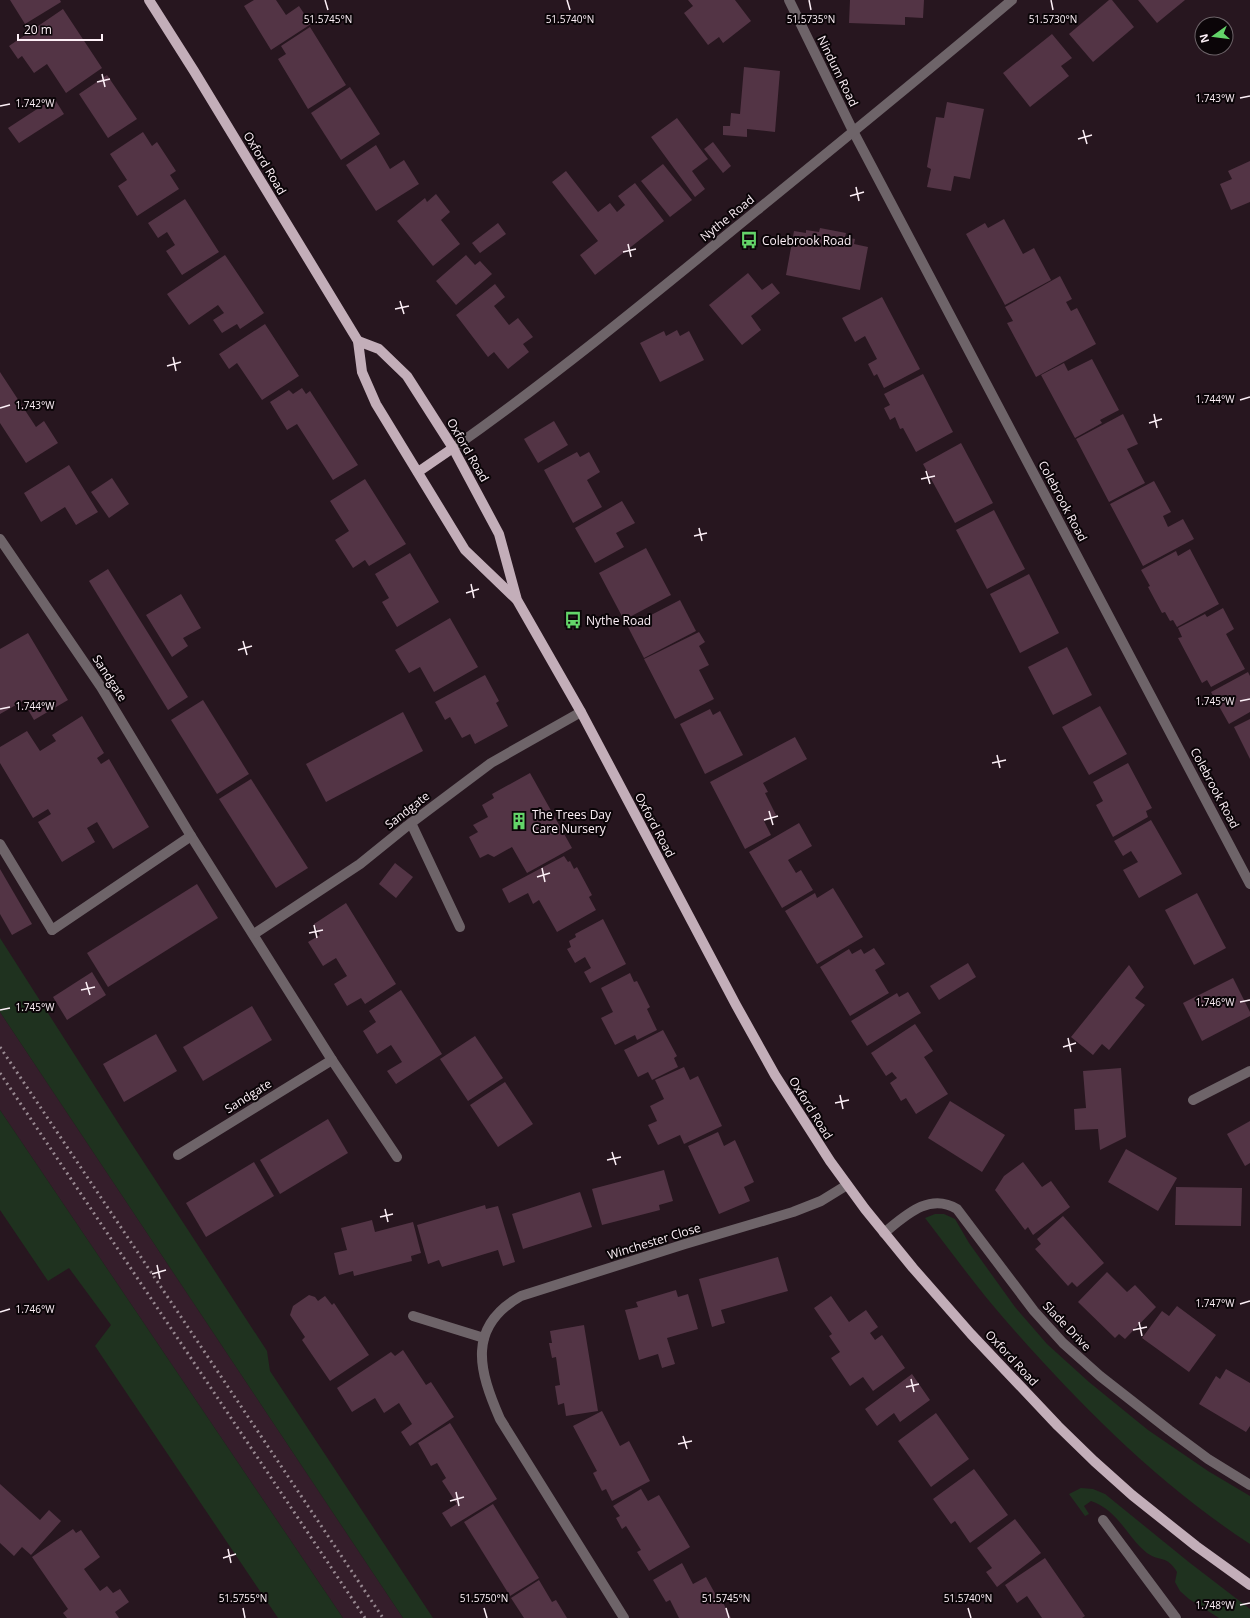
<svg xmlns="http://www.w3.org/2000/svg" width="1250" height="1618" font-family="'Open Sans',sans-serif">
<rect width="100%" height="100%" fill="#27161f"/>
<path fill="#351e2b" d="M0 1012 403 1618H343L0 1110Z"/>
<g fill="#1f321f">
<path d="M0 938 124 1132 267 1351 270 1371 433 1618H403L0 1012Z"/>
<path d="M0 1110 343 1618H278L95 1346 111 1325 69 1268 48 1281 0 1210Z"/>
<path d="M935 1214H944L955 1219 969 1243 1015 1307 1047 1344 1089 1382 1148 1430 1208 1471 1250 1496V1544C1158 1484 1079 1404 1007 1322 978 1289 952 1253 925 1218Z"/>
<path d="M1081 1488 1093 1489 1105 1494 1190 1563 1250 1609V1618H1219L1189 1599 1180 1591 1175 1582 1177 1572C1167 1555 1160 1562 1147 1553 1127 1537 1118 1510 1091 1501L1084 1506 1089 1514 1085 1516 1069 1494Z"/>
</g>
<g fill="#533445">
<path d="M10 0H60L61 2 25 24Z"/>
<path d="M254 0H276L286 15 299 6 311 24 271 50 244 6Z"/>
<path d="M688 0H735L751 21 723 43 719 37 708 45 684 13 693 6Z"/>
<path d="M850 0H924L923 18 905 17V25L849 23Z"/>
<path d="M1109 0H1112L1134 27 1093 62 1069 34Z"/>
<path d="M1138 0H1185L1157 23Z"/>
<path d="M63 9 102 68 66 93 47 64 34 73 22 56 18 59 9 46Z"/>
<path d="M310 27 346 85 308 109 278 59 286 54 281 46Z"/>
<path d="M1052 34 1072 58 1061 66 1069 76 1030 107 1003 73Z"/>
<path d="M744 67 780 71 775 132 747 129V137L723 135V126H730L731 113 740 114Z"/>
<path d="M107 75 137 119 108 138 79 94Z"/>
<path d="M350 87 380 134 341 160 311 113Z"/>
<path d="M54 98 64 114 19 143 8 128Z"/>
<path d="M947 102 984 109 970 179 954 176 951 191 927 187 931 169 927 167 936 117 944 118Z"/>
<path d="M677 118 708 159 692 171 705 189 695 197 651 137Z"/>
<path d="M143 132 152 146 157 142 176 171 170 175 179 189 137 216 118 186 127 180 110 154Z"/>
<path d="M713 142 731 166 723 173 704 149Z"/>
<path d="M376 145 390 169 404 160 419 184 376 211 346 165Z"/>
<path d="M1250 161V202L1231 210 1220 184 1232 179 1228 171Z"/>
<path d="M663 164 692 200 670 217 641 181Z"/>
<path d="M566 171 598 212 610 203 617 212 625 205 618 196 635 183 664 221 595 275 580 255 598 241 552 182Z"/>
<path d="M436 194 450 212 441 220 460 244 433 266 397 221 425 198 427 202Z"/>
<path d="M185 199 219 252 182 275 166 251 175 245 167 232 158 238 148 223Z"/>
<path d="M1004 219 1023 254 1034 248 1051 280 1005 305 966 234 985 223 988 228Z"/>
<path d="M498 223 506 234 480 253 472 243Z"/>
<path d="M820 228 846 233 845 237 855 239 854 244 868 247 860 290 786 275 794 231 806 233V230L819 232Z"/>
<path d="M225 255 264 313 240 329 237 324 222 333 213 320 224 313 218 305 189 325 167 294Z"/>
<path d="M466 255 475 265 480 261 492 274 456 305 436 281Z"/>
<path d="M748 273 762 290 772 283 780 293 751 316 761 330 742 345 709 305Z"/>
<path d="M1060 276 1072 299 1066 302 1071 311 1077 308 1096 344 1036 377 1007 323 1013 321 1005 307Z"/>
<path d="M495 284 505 297 494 306 509 325 518 318 533 337 523 344 529 352 508 369 494 352 488 357 456 315Z"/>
<path d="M882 297 920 369 884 388 877 374 874 376 868 364 877 359 865 336 855 342 842 318Z"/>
<path d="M265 324 299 376 262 400 237 363 229 369 219 354Z"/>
<path d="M677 330 680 336 689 331 704 360 660 382 640 343 664 331 666 336Z"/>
<path d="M1092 359 1119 410 1100 420 1102 423 1075 438 1041 375 1064 363 1068 371Z"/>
<path d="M0 372 36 427 44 421 58 443 26 463 0 423Z"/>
<path d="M923 374 953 432 916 452 903 428 900 429 895 417 890 420 884 408 890 405 884 394Z"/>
<path d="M302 388 306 394 310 391 358 465 333 480 297 424 287 430 270 402 289 390 293 394Z"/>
<path d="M1123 414 1138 444 1127 449 1145 483 1109 502 1076 439Z"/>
<path d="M554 421 568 445 538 463 524 439Z"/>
<path d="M961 443 993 503 955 523 923 464Z"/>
<path d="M577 452 580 457 589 452 600 472 587 480 602 507 573 523 544 470Z"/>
<path d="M69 465 98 512 76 525 65 507 41 522 24 493Z"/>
<path d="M112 478 129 504 109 518 91 492Z"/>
<path d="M365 479 406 544 369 566 365 560 353 568 335 540 349 531 330 501Z"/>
<path d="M1154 481 1171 512 1163 516 1168 527 1183 519 1194 539 1143 566 1110 504Z"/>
<path d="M622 501 635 523 616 533 624 547 595 563 575 528Z"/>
<path d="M994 510 1025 569 987 589 956 530Z"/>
<path d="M646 548 671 595 624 620 599 573Z"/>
<path d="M1190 549 1219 604 1177 627 1173 620 1170 621 1165 612 1162 613 1148 587 1150 586 1141 570 1176 551 1178 556Z"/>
<path d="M410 553 439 602 397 627 382 602 389 598 375 574Z"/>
<path d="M108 569 188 697 168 710 89 581Z"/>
<path d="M1029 574 1059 633 1020 653 990 594Z"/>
<path d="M181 594 201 628 183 638 188 646 172 657 146 615Z"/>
<path d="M680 600 696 631 644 658 628 627Z"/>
<path d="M1223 608 1234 629 1226 634 1245 669 1211 687 1207 680 1202 683 1178 638 1182 637 1178 628 1205 614 1207 617Z"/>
<path d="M450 618 478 667 434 692 420 667 409 673 395 650Z"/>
<path d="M699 632 705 642 699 646 709 665 699 670 714 699 675 719 644 659Z"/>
<path d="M28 633 68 700 34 720 23 701 0 714V649Z"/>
<path d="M1067 647 1092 695 1053 715 1028 667Z"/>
<path d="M1248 672 1250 676V712L1229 724 1211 692Z"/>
<path d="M485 675 499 701 496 703 508 726 475 744 470 734 462 738 450 717 445 720 435 702Z"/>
<path d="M203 700 249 774 217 794 171 720Z"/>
<path d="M1100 706 1127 754 1089 775 1062 727Z"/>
<path d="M710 709 713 715 720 711 743 755 705 774 680 724Z"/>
<path d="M403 712 423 751 326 802 306 764Z"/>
<path d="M82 716 104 753 97 758 101 764 109 759 149 827 113 849 97 822 87 828 95 842 62 862 38 822 51 814 48 809 33 818 0 763V747L27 731 40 751 56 741 52 735Z"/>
<path d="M1250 719V759L1234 727Z"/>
<path d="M795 737 807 759 763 783 768 792 765 793 776 815 764 821 771 835 745 849 710 782Z"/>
<path d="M1128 763 1152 808 1146 811 1148 817 1113 837 1096 805 1103 801 1093 782Z"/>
<path d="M530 773 572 848 527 873 512 847 494 857 488 854 480 858 469 837 478 832 473 825 488 817 482 805 494 798 492 794Z"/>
<path d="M251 779 308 868 276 888 219 799Z"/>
<path d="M1151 820 1182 874 1139 898 1123 870 1138 862 1131 851 1123 856 1114 841Z"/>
<path d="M799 823 812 846 788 860 796 873 801 870 813 890 782 908 749 852Z"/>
<path d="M564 856 568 862 570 861 574 869 577 867 592 895 589 897 596 910 557 932 539 900 533 904 528 893 509 903 502 889Z"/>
<path d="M395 863 413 877 396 898 379 884Z"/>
<path d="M0 869 32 924 12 935 0 914Z"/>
<path d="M197 884 218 918 108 987 87 953Z"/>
<path d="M833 888 863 937 817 964 785 911 815 893 817 898Z"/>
<path d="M1197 893 1226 948 1194 965 1165 910Z"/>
<path d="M346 903 396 984 365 1004 361 998 347 1006 334 984 347 976 336 958 323 966 308 942 320 935 314 924Z"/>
<path d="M603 919 626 964 590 983 584 972 591 968 585 957 575 963 567 949 571 947 569 941 576 937 575 934Z"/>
<path d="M874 948 885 964 875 970 889 993 850 1016 820 967 849 949 852 954 861 949 864 954Z"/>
<path d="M968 963 976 977 939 1000 930 986Z"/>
<path d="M1129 965 1144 987 1135 998 1145 1005 1109 1050 1102 1044 1093 1055 1071 1037Z"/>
<path d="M92 972 106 995 67 1020 53 997Z"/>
<path d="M630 973 634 982 637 981 650 1007 647 1009 657 1030 637 1040 635 1035 615 1045 601 1018 613 1012 601 988Z"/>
<path d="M1233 978 1250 1012V1016L1202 1041 1183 1003Z"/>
<path d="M401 990 442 1054 396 1084 387 1071 402 1062 397 1054 391 1045 377 1054 363 1031 376 1022 369 1011Z"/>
<path d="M908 992 921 1013 867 1046 851 1021 897 993 899 997Z"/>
<path d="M252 1006 272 1040 203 1081 183 1047Z"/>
<path d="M915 1024 933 1051 924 1057 948 1094 916 1114 906 1098 901 1101 890 1083 897 1078 892 1072 886 1076 871 1053Z"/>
<path d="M663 1030 677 1056 674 1058 678 1067 652 1080 648 1072 638 1077 624 1050Z"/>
<path d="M156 1034 177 1071 124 1102 103 1064Z"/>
<path d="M475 1036 503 1078 468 1101 440 1059Z"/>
<path d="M684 1067 690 1080 698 1076 722 1126 684 1144 680 1135 658 1145 648 1125 657 1121 650 1106 664 1099 655 1080Z"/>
<path d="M1121 1068 1126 1137 1100 1150 1098 1129 1075 1130 1074 1109 1086 1108 1083 1071Z"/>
<path d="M505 1082 533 1124 498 1147 470 1105Z"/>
<path d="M950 1101 1005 1135 982 1172 928 1138Z"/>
<path d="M328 1119 348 1153 280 1194 260 1160Z"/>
<path d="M1250 1121V1163L1245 1166 1227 1134Z"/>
<path d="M718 1132 724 1146 735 1140 754 1182 744 1187 750 1201 719 1214 688 1146Z"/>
<path d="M1126 1149 1177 1178 1158 1211 1108 1182Z"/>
<path d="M254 1162 274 1196 206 1237 186 1203Z"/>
<path d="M1023 1162 1042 1187 1051 1181 1070 1207 1033 1235 1028 1227 1025 1230 995 1190 1004 1176Z"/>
<path d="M664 1170 673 1201 659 1205 660 1210 602 1225 592 1189Z"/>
<path d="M1176 1187 1242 1188 1241 1226 1175 1225Z"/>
<path d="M580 1192 592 1227 523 1249 512 1214Z"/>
<path d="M485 1205 486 1209 498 1206 515 1262 503 1266 498 1250 442 1267 439 1260 428 1264 417 1225Z"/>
<path d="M1063 1216 1104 1263 1077 1287 1072 1282 1068 1286 1035 1249 1041 1244 1037 1239Z"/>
<path d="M372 1220 375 1232 413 1222 421 1253 411 1256 412 1261 354 1276 353 1271 339 1275 334 1253 347 1250 341 1228Z"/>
<path d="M778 1257 788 1291 721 1310 725 1323 712 1327 699 1279Z"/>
<path d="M1107 1272 1127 1292 1135 1285 1156 1307 1125 1339 1119 1334 1115 1338 1078 1302Z"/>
<path d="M676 1290 678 1297 688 1294 698 1329 667 1338 675 1364 662 1368 658 1354 639 1360 625 1310 638 1307 636 1302Z"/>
<path d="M309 1295 315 1297 318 1301 325 1296 332 1305 334 1303 369 1355 330 1381 302 1340 305 1337 290 1315 293 1306Z"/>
<path d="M831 1296 849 1322 866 1310 878 1327 870 1333 875 1340 882 1335 905 1368 873 1391 863 1377 850 1386 831 1358 840 1352 829 1336 832 1334 814 1308Z"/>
<path d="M1177 1306 1216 1335 1189 1372 1142 1338 1162 1311 1169 1316Z"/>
<path d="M584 1325 598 1411 566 1416 564 1403 558 1405 555 1386 560 1385 556 1357 552 1358 549 1343H552L550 1331Z"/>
<path d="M403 1350 426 1385 431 1382 454 1417 410 1446 401 1432 412 1424 399 1403 384 1413 375 1398 352 1412 337 1388 391 1352 395 1356Z"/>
<path d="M1226 1369 1250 1383V1426L1246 1432 1199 1404 1216 1376 1220 1379Z"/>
<path d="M912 1374 930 1400 900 1422 894 1413 877 1426 865 1409Z"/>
<path d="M602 1411 620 1446 629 1441 650 1481 612 1501 606 1489 602 1491 593 1473 597 1471 573 1426Z"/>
<path d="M936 1413 969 1459 931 1487 898 1441Z"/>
<path d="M450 1423 497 1499 451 1527 442 1513 457 1504 442 1481 446 1478 437 1463 431 1466 418 1443Z"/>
<path d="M974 1469 1008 1515 970 1543 955 1521 951 1524 933 1499Z"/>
<path d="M0 1484 40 1520 49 1510 61 1521 31 1555 22 1547 14 1556 0 1543Z"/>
<path d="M641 1489 648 1501 659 1495 690 1547 649 1571 637 1552 641 1550 626 1526 622 1529 616 1518 620 1516 613 1506Z"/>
<path d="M493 1504 539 1578 510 1596 464 1522Z"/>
<path d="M1015 1519 1041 1553 997 1587 986 1572 992 1568 977 1548Z"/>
<path d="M73 1529 76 1533 81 1530 100 1557 84 1569 100 1591 107 1586 113 1593 120 1589 129 1602 115 1612 119 1618H67L63 1613 68 1609 32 1557Z"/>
<path d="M1045 1558 1085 1616 1082 1618H1042L1027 1596 1017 1603 1005 1585Z"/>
<path d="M682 1563 693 1584 706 1577 718 1599 720 1597 731 1618H679L670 1600 666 1602 653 1580Z"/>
<path d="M539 1580 552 1602 556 1600 567 1618H524L511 1598Z"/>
</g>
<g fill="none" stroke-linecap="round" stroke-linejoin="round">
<g stroke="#6e6469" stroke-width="10">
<path d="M411 823 460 927"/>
<path d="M0 844 52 930"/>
</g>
<g stroke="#6e6469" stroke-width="10">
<path d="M789 0 853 131 1250 884"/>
<path d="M453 448C558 374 657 292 756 211 842 141 928 71 1012 0"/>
<path d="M0 539 101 687 191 836 332 1060 397 1157"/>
<path d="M52 930 191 836"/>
<path d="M254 934 360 864 407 826 491 763 581 712"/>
<path d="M1193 1100 1250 1071"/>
<path d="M178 1155 332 1060"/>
<path d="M884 1233C905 1216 929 1192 957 1209L1034 1311 1063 1343 1100 1376 1169 1430 1208 1459 1250 1485"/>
<path d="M413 1316 484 1338"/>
<path d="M1103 1520 1176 1618"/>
<path d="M624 1618 500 1419C479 1371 466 1327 521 1296L685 1244 793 1212 821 1201 847 1185"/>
</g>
<g stroke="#c3aeb9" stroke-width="10">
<path d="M149 0 194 71 358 341 362 372 376 404 465 550 516 599"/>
<path d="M358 341 379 349 407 376 453 448 499 534 517 600 581 712 736 1005 775 1075 830 1161 865 1209 913 1268 971 1334 1058 1426 1094 1461 1132 1495 1196 1546 1250 1585"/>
<path d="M418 472 453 448"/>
</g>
<g stroke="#988991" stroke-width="3" stroke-dasharray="2 4" stroke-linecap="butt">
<path d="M0 1047 383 1618"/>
<path d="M0 1073 365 1618"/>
</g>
</g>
<path fill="none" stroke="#fdf0f7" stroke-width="1.5" d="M325 0 328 10M567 0 570 10M809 0 811 10M1051 0 1053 10M102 74 105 87M97 82 110 79M1240 98 1250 96M0 106 10 104M1083 130 1087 144M1078 139 1092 135M856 187 859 201M850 196 864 192M628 244 631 257M623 252 636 249M400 301 404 314M395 309 409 306M173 357 176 371M167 366 181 362M1240 400 1250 397M0 408 10 405M1154 414 1157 428M1149 423 1162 419M926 471 930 484M921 479 935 476M699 528 702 541M694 536 707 533M471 584 474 598M466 593 479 589M243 641 247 655M238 650 252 646M1240 701 1250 699M0 709 10 707M997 755 1000 768M992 763 1006 760M769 811 773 825M764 820 778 816M542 868 545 882M537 877 550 873M314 925 317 938M309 933 323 930M86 982 90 995M81 990 95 987M1240 1002 1250 1000M0 1010 10 1008M1068 1038 1071 1052M1063 1047 1076 1043M840 1095 843 1109M835 1103 849 1100M612 1152 616 1165M607 1160 621 1157M385 1209 388 1222M380 1217 393 1214M157 1265 160 1279M152 1274 166 1270M1240 1304 1250 1301M0 1312 10 1309M1139 1322 1142 1336M1133 1330 1147 1327M911 1379 914 1392M906 1387 919 1384M683 1436 687 1449M678 1444 692 1441M456 1492 459 1506M450 1501 464 1497M228 1549 231 1563M223 1558 236 1554M1240 1605 1250 1603M243 1608 245 1618M484 1608 487 1618M726 1608 729 1618M968 1608 971 1618"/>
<defs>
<g id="bus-bare" transform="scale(1.38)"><path d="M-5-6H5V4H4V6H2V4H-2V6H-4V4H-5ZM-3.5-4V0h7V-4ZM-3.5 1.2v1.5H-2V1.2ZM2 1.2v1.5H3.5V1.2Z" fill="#63d469" stroke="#0b0508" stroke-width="2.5" paint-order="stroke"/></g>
<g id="building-bare" transform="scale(1.38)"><path d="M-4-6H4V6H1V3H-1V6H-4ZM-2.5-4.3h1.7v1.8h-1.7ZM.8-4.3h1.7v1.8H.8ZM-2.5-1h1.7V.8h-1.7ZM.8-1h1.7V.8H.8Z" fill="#63d469" stroke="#0b0508" stroke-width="2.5" paint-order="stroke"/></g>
</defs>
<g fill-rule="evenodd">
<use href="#bus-bare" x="749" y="240"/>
<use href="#bus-bare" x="573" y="620"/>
<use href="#building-bare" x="519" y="821"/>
</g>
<g text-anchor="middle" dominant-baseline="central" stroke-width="4" stroke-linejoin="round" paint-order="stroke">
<g font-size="12" fill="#fdf0f7" stroke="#0b0508">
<text transform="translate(838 71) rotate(64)">Nindum Road</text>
<text transform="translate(265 163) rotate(59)">Oxford Road</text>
<text transform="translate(727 218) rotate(-39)">Nythe Road</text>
<text transform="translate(468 450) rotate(60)">Oxford Road</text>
<text transform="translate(1063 501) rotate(62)">Colebrook Road</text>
<text transform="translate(110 678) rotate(57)">Sandgate</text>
<text transform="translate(1215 788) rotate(62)">Colebrook Road</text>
<text transform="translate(407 810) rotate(-38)">Sandgate</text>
<text transform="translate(655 825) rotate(62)">Oxford Road</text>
<text transform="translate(248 1096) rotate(-32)">Sandgate</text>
<text transform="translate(811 1108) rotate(58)">Oxford Road</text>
<text transform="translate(654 1241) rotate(-17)">Winchester Close</text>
<text transform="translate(1067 1326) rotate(46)">Slade Drive</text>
<text transform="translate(1012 1358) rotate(47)">Oxford Road</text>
</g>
<g font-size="12" fill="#fdf0f7" stroke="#0b0508" text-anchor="start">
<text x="762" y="240">Colebrook Road</text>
<text x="586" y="620">Nythe Road</text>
<text x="532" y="814">The Trees Day<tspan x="532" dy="14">Care Nursery</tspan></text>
</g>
</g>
<g font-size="10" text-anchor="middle" fill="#fdf0f7" stroke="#0b0508" stroke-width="4" stroke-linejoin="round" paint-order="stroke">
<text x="328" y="23">51.5745°N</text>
<text x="570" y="23">51.5740°N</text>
<text x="811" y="23">51.5735°N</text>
<text x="1053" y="23">51.5730°N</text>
<text x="1215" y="102">1.743°W</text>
<text x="35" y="107">1.742°W</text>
<text x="1215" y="403">1.744°W</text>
<text x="35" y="409">1.743°W</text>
<text x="1215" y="705">1.745°W</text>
<text x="35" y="710">1.744°W</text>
<text x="1215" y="1006">1.746°W</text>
<text x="35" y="1011">1.745°W</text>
<text x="1215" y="1307">1.747°W</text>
<text x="35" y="1313">1.746°W</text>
<text x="243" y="1602">51.5755°N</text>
<text x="484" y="1602">51.5750°N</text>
<text x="726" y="1602">51.5745°N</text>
<text x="968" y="1602">51.5740°N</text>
<text x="1215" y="1609">1.748°W</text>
</g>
<g transform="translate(1214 36) rotate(256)"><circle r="19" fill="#0b0508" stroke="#6c6368"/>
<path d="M0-3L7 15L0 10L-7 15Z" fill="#63d469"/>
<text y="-6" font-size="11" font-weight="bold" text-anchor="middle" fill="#fdf0f7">N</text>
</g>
<path d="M18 34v6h84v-6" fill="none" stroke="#fdf0f7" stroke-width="2"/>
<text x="24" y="34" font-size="12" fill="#fdf0f7" stroke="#0b0508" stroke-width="3" paint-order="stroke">20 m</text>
</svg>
